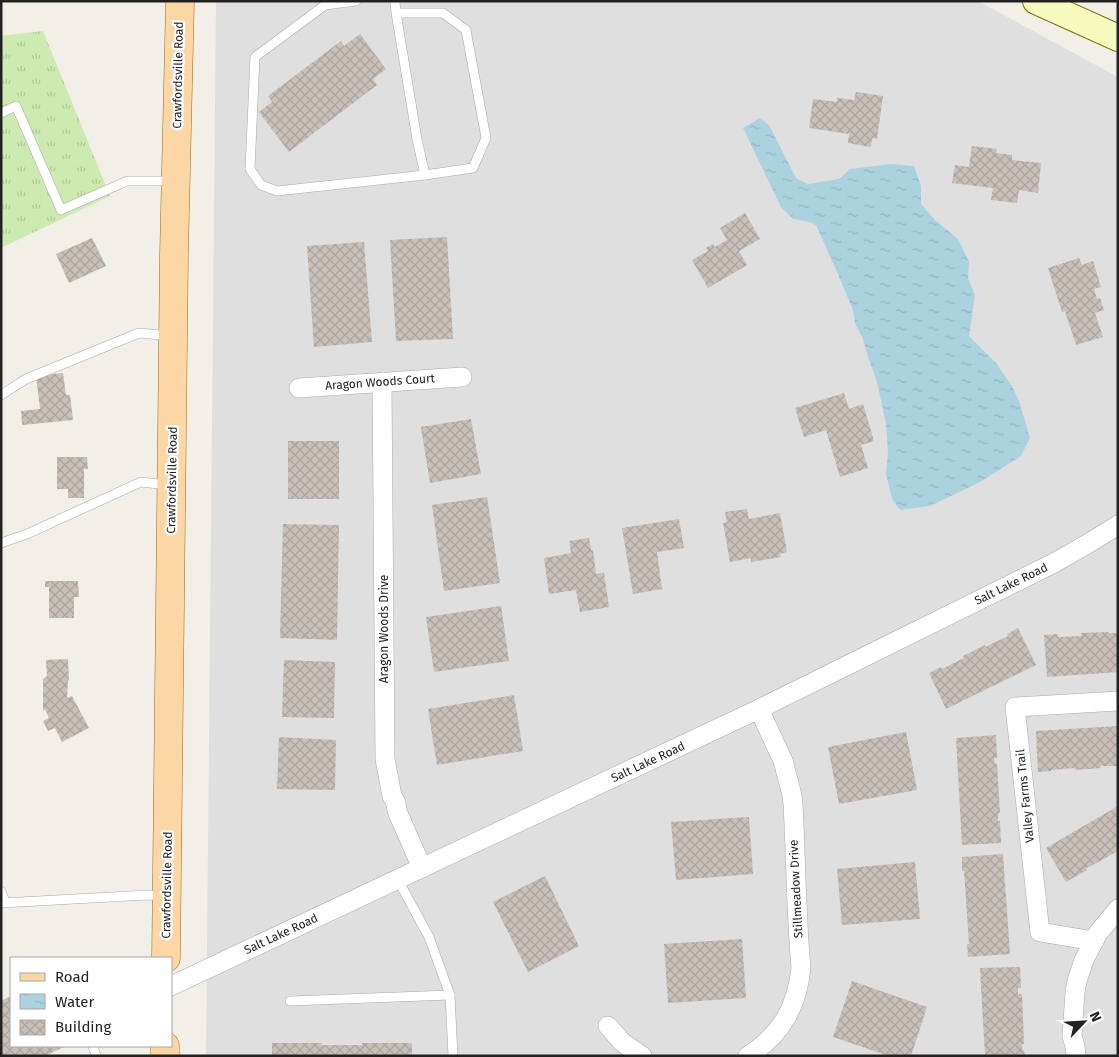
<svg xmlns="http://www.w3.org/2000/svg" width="1119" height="1057" font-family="'Fira Sans',sans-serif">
<defs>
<pattern id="grass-tufts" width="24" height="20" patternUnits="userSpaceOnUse" patternTransform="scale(1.25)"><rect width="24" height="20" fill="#cdebb0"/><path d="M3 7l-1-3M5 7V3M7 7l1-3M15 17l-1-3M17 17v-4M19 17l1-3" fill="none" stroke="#b0c997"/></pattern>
<pattern id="water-ripples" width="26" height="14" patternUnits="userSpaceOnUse" patternTransform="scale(1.25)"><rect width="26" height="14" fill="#aad3df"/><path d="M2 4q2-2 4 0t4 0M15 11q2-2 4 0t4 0" fill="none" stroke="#92b5bf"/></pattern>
<pattern id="building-cross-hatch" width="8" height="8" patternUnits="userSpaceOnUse" patternTransform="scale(1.25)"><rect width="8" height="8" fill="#c7bfb8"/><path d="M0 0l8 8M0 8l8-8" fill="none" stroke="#aba49e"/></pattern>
</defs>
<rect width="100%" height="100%" fill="#f2efe9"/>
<path fill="#e0dfdf" d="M216 1H978L1118 77V1056H206Z"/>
<path fill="url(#grass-tufts)" d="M43 31 110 196 1 248V36Z"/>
<path fill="url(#water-ripples)" d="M760 118 769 125 796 178 808 184 839 179 850 169 891 164 914 166 921 186V204L935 220 958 239 969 262 968 278 975 295 969 336 996 363 1012 386 1019 401 1030 438 1021 456 980 482 930 506 900 510 892 499 886 474 888 452 886 424 877 382 868 357 863 339 855 323 853 310 837 272 816 225 809 222 793 219 781 207 743 128Z"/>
<g fill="url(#building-cross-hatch)">
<path d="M360 34 386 69 373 79 377 85 289 152 259 112 272 102 268 96 341 41 344 46Z"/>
<path d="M856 92 883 96 877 139 872 138 871 147 848 143 849 134 809 128 813 99 837 102V98L854 100Z"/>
<path d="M972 146 997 149 996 153 1012 155V160L1041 163 1038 193 1019 190 1017 203 991 200 993 188 952 183 955 165 969 167Z"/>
<path d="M745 213 760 239 739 251 747 265 708 288 692 260 708 251 706 248 713 244 715 247 727 240 720 228Z"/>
<path d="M447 237 453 339 396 341 390 240Z"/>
<path d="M92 238 106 266 69 283 56 254Z"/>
<path d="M364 242 372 342 314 347 307 246Z"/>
<path d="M1079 258 1082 265 1093 261 1101 287 1094 289 1097 299 1100 298 1104 310 1095 313 1103 337 1076 345 1065 311 1062 312 1048 268Z"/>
<path d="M63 373 66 395H70L73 420 22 425 21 411 40 409 36 376Z"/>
<path d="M844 393 849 409 863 404 874 441 861 445 868 468 840 477 826 430 804 437 795 408Z"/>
<path d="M471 419 481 474 430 483 421 427Z"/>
<rect x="288" y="441" width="51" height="58"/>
<path d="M57 457H87L88 469H84V498H68V489H57Z"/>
<path d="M487 497 500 583 444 591 432 505Z"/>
<path d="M747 509 749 519 780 513 787 552 780 554 781 557 751 562V558L730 562 723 523 727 522 725 512Z"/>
<path d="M679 519 684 548 657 552 662 589 633 594 622 528Z"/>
<path d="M283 524 339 525 337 640 280 638Z"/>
<path d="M589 538 591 550H593L596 574 604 573 609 607 580 612 576 590 549 594 544 558 571 553 569 541Z"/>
<path d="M45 581H78L79 597H74V618H49V587H45Z"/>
<path d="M501 606 509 661 434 672 426 617Z"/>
<path d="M1018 628 1036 665 946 709 929 673 941 667 942 669 964 658 963 656 985 645V647L1008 636 1007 634Z"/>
<path d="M1108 632V633H1118V672L1047 677 1044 635 1058 634V637L1081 636V633Z"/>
<path d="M68 659 69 680 68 681 67 698 72 696 89 728 62 742 55 728 48 731 43 721 49 718 45 709 43 711V679L47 676 46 660Z"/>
<path d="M284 660 335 662 334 718 282 717Z"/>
<path d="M514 695 523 751 437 765 428 709Z"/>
<path d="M1118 726V766H1100L1101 768 1075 770V768L1051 770V771L1038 772 1036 731Z"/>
<path d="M906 732 917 790 839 804 828 747Z"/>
<path d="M996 735 997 758H994L995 764H997L1000 813 998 814V821H1000L1001 843 962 845 956 738Z"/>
<path d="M279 737 336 740 335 790 277 789Z"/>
<path d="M1118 806V851L1091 866 1086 868 1087 870 1066 882 1046 848Z"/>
<path d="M749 817 753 874 676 880 671 822Z"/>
<path d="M1003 854 1010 954 968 957 967 944H969L964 871H962V857Z"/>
<path d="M915 862 920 919 842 925 837 869Z"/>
<path d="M545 876 579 946 528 972 493 902Z"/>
<path d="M742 939 746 998 668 1003 664 944Z"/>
<path d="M1020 967 1021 988H1018V994H1022L1024 1044H1022V1050H1024L1025 1056H985L980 968Z"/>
<path d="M852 981 927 1007 911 1056H889L833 1037Z"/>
<path d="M11 996V1046H66L45 1056H1V1001Z"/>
<path d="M272 1043H322V1045H362V1043H412V1056H272Z"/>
</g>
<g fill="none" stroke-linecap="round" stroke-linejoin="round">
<g stroke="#a9a9a9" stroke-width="10">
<g id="service">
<path d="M356 1 325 5 255 57 250 169 261 185 277 191 425 175"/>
<path d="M395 1 396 13 417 139 425 175 473 168 486 138 466 30 443 13H396"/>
<path d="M1 113 16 106 61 210 127 181H172"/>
<path d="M1 395 26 379 139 333 171 336"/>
<path d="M1 543 27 534 141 482 168 485"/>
<path d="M398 880 429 937 450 995 453 1056"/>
<path d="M1 891 5 902"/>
<path d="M1 903 148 895 163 896"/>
<path d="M290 1001 450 995"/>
<path d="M93 1046 96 1056"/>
</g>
</g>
<g stroke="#a9a9a9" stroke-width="20">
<g id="minor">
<path d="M382 382 385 759 392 796 396 803 397 811 422 868"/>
<path d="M299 388 462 377"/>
<path d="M1094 941 1040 932 1015 707 1118 701"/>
<path d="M171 986 759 709 1054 563 1089 543 1118 525"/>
<path d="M608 1026 622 1042 642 1056"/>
<path d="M748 1056C781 1035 797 1007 801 968 796 914 796 858 793 804 792 789 786 776 784 763L759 709"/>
<path d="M1076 1056 1075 1046 1072 1036 1075 992 1077 981 1084 960 1098 933 1118 909"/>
</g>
</g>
<g stroke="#707d05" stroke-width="28">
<path id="secondary" d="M1036 1 1118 38"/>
</g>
<g stroke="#a06b00" stroke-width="29">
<g id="primary">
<path d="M166 958 174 254 180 1"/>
<path d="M165 1056V1046"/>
</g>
</g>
<use href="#service" stroke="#fff" stroke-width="9"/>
<use href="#minor" stroke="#fff" stroke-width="19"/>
<use href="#secondary" stroke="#f7fabf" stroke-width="26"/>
<use href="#primary" stroke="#fcd6a4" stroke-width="28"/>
</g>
<g text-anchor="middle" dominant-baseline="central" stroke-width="4.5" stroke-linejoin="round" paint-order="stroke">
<g font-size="12" fill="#222" stroke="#fff">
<text transform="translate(178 75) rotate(-89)">Crawfordsville Road</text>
<text transform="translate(380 382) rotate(-4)">Aragon Woods Court</text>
<text transform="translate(172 480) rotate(-89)">Crawfordsville Road</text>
<text transform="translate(1011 584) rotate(-26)">Salt Lake Road</text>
<text transform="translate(384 629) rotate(-90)">Aragon Woods Drive</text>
<text transform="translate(648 762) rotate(-25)">Salt Lake Road</text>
<text transform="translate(1025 796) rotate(-96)">Valley Farms Trail</text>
<text transform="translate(167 885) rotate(-89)">Crawfordsville Road</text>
<text transform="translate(796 889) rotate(-93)">Stillmeadow Drive</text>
<text transform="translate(281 934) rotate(-25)">Salt Lake Road</text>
</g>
</g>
<rect width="1119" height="1057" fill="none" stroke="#222222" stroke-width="5"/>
<rect x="10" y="957" width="162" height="90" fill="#ffffff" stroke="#a7a7a7"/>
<rect x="20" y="973" width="25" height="8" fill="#fcd6a4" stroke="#a7a7a7"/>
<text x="55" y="982" font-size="15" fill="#222222">Road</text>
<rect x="20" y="994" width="25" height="15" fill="url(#water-ripples)" stroke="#a7a7a7"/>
<text x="55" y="1007" font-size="15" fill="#222222">Water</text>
<rect x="20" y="1020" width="25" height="15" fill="url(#building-cross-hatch)" stroke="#a7a7a7"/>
<text x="55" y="1032" font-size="15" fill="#222222">Building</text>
<g transform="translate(1084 1022) rotate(65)" stroke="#ffffff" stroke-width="4" paint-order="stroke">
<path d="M0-4L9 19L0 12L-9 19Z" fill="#222222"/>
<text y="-8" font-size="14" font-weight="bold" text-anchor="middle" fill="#222222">N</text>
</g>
</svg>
